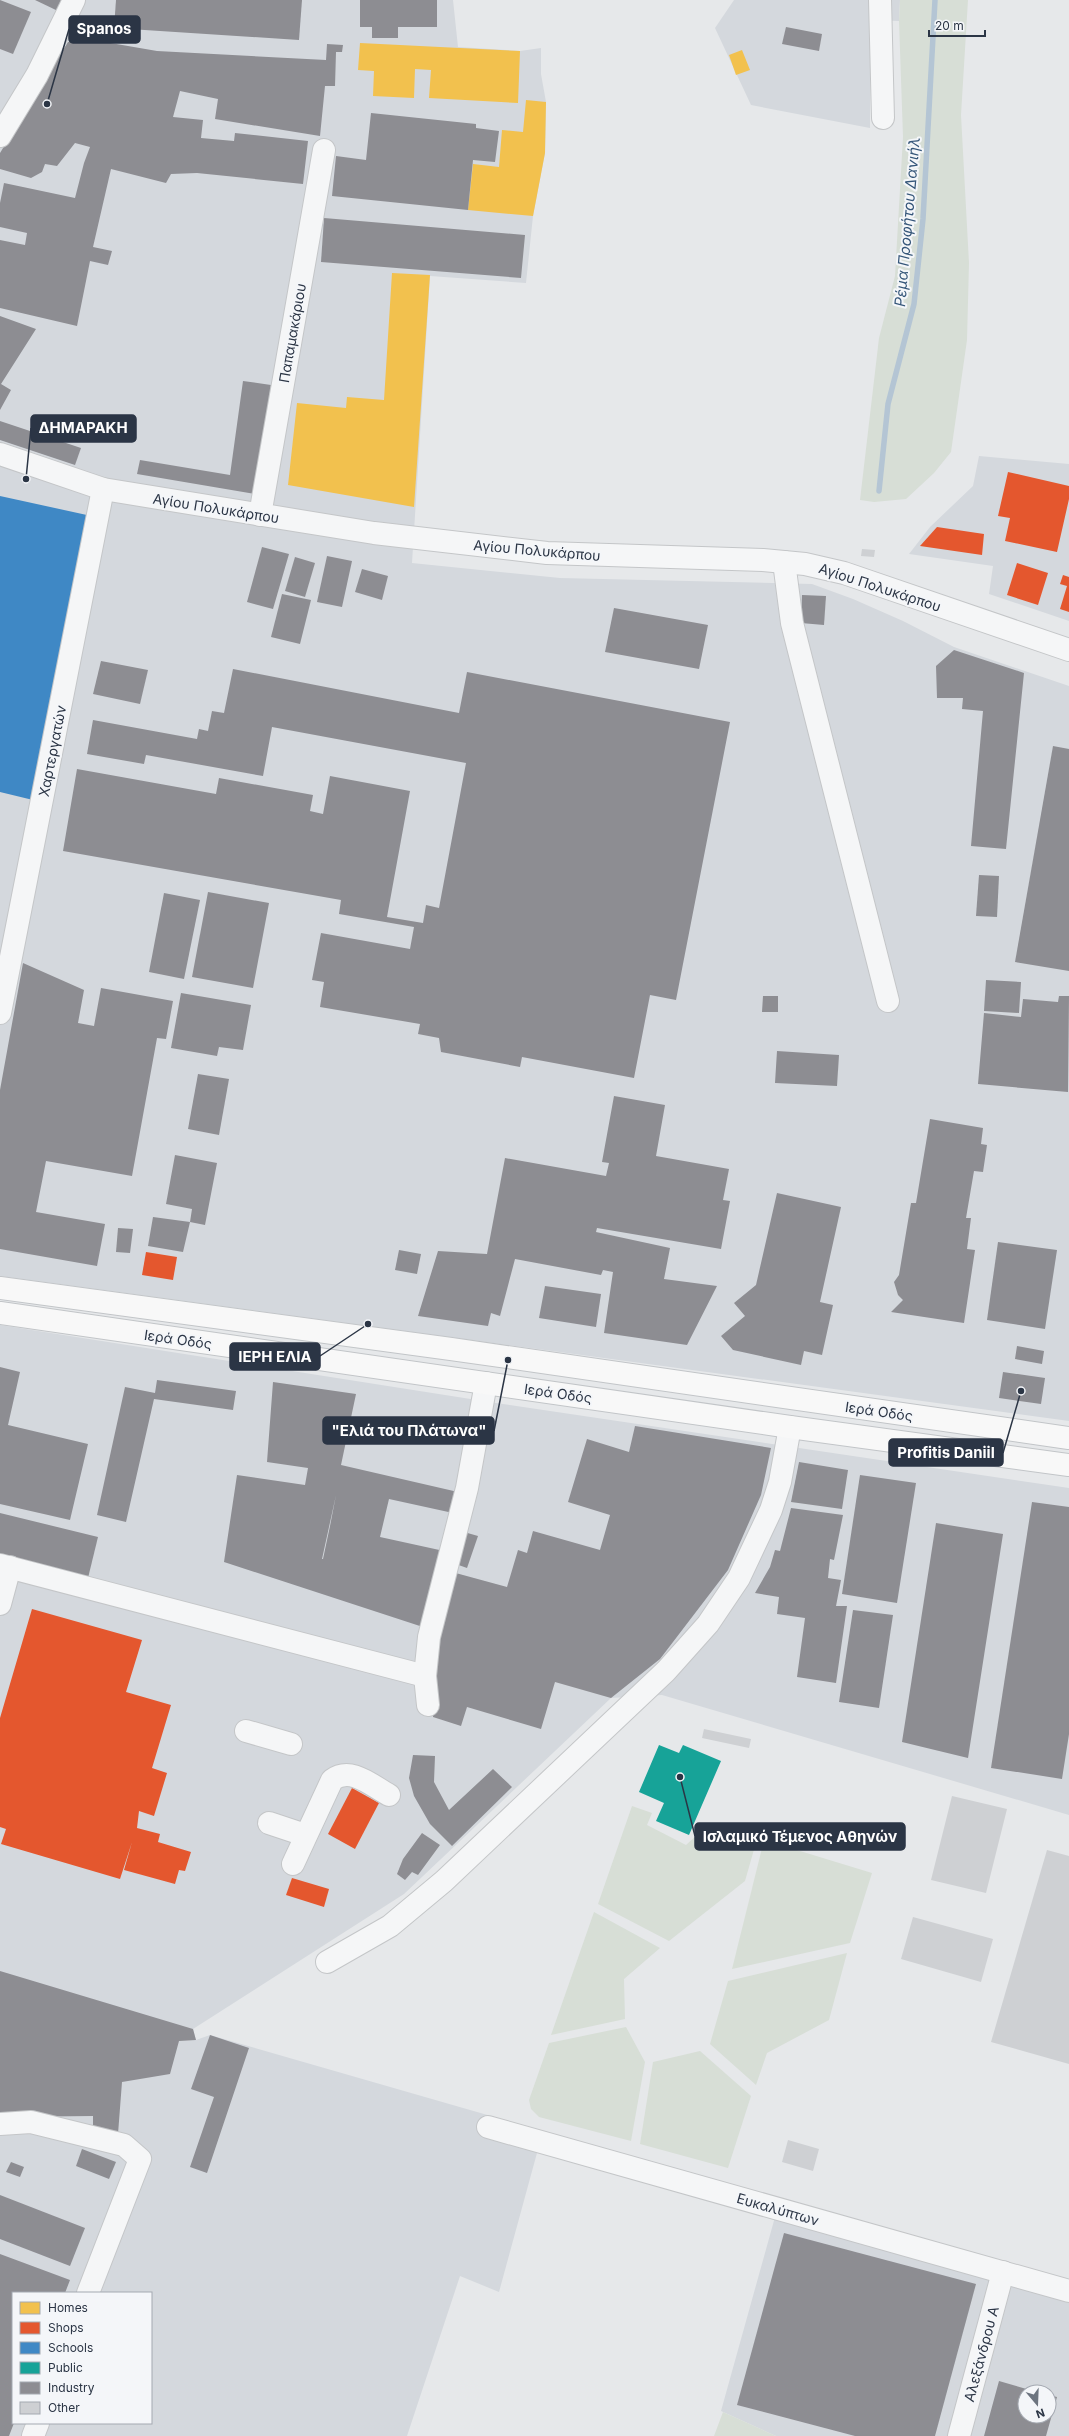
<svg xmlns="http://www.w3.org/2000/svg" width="1069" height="2436" font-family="Inter,sans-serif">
<rect width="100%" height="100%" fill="#e6e8ea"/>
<g fill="#d4d8dd" fill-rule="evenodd">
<path d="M0 0H453L458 47 520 51 541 48V74L546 102 545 153 533 216 526 283 430 276 412 563 560 578 812 584 853 599 903 621 954 647 1069 686V1421L0 1276Z"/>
<path d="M734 0H900L899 21 870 20V128L751 105 715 28Z"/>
<path d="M979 456 1069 464V621L989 594 993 566 909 554 930 527 973 486Z"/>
<path d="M0 1325 496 1403 1069 1488V1815L662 1695 611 1698 404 1894 193 2029 196 2040 210 2035 543 2131 499 2292 460 2276 407 2436H0ZM13 2293H151V2423H13Z"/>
<path d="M775 2217 1069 2301V2436H776L721 2411ZM1025 2392H1049V2416H1025Z"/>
</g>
<g fill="#d7ded6">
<path d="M900 0H968L961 115 969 263 967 340 951 452 934 473 906 499 874 502 860 500 879 338 895 276 903 137 899 21Z"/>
<path d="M632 1806 652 1813 647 1825 686 1845 708 1825 757 1839 745 1881 669 1941 598 1904Z"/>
<path d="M764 1840 872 1873 850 1943 732 1969Z"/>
<path d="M594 1912 660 1948 624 1979 625 2019 551 2035Z"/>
<path d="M847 1953 829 2020 767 2053 756 2085 710 2044 728 1981Z"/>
<path d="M626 2027 645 2062 631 2141 539 2117 531 2109 529 2100 549 2043Z"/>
<path d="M700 2051 751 2096 728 2168 640 2144 653 2062Z"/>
<path d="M723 2412 776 2436H714Z"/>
</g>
<g fill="#f2c14e">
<path d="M360 43 520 51 518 103 429 98 431 70 415 69 414 98 373 96 374 71 358 70Z"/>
<path d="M742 50 750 70 736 75 729 55Z"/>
<path d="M526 100 546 102 545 153 533 216 468 210 473 164 499 167 502 130 523 132Z"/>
<path d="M392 273 430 275 414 507 288 485 297 403 346 408 347 397 384 400Z"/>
</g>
<g fill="#e4572e">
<path d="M1008 472 1069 486V499L1057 552 1005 541 1010 518 998 516Z"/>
<path d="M937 527 984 534 982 555 920 546Z"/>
<path d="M1017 563 1048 573 1038 605 1007 595Z"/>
<path d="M1063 575 1069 577V612L1060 609 1067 586 1060 584Z"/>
<path d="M146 1252 177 1257 173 1280 142 1275Z"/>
<path d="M32 1609 142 1640 126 1692 171 1705 152 1768 167 1773 154 1816 139 1811 137 1828 160 1834 158 1842 191 1852 185 1871 179 1870 175 1884 124 1870 132 1842 120 1879 1 1844 6 1829 0 1827V1718Z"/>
<path d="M352 1788 379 1803 355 1849 328 1834Z"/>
<path d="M292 1878 329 1889 324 1907 286 1895Z"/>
</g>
<path fill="#3f88c5" d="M0 496 96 517 33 800 0 792Z"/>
<path fill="#17a398" d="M659 1745 679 1753 683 1745 721 1761 689 1835 656 1821 664 1803 639 1792Z"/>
<g fill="#8d8d92" fill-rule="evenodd">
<path d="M0 0 31 12 13 54 0 49Z"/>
<path d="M35 0H63L58 11Z"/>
<path d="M116 0H302L299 40 114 28Z"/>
<path d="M360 0H437V27H398V38H372V27H360Z"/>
<path d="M786 27 822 34 819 51 782 44Z"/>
<path d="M99 41 157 51 326 60 327 44 343 45 342 52H336L335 86H325L320 136 215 119 218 99 180 91 173 117 203 120 201 138 234 141 235 133 308 141 303 184 197 173 171 174 166 183 111 169 93 247 112 251 108 265 90 261 77 326 0 308V240L25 245 27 233 0 227V203L4 183 75 198 84 163 90 147 75 143 57 166 45 164 42 172 31 178 0 169V153L68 42Z"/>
<path d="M371 113 476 124V128L499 131 495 162 473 160 468 210 332 196 336 156 366 160Z"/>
<path d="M324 218 525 235 521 278 321 262Z"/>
<path d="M0 316 36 329 1 384 11 390 0 410Z"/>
<path d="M243 381 271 385 255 494 137 474 140 460 230 475Z"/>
<path d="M0 421 81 448 75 465 0 440Z"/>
<path d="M262 547 289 554 273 609 247 602Z"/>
<path d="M327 556 352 561 342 607 317 602Z"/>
<path d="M295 557 315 563 305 597 285 591Z"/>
<path d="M362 569 388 576 382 600 355 592Z"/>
<path d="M282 594 311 600 300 644 271 637Z"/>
<path d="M802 595 826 596 824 625 801 623Z"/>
<path d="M614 608 708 625 699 669 605 652Z"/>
<path d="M954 650 1024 673 1006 849 971 846 983 711 962 709 963 698H937L936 666Z"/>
<path d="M101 661 148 670 140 704 93 694Z"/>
<path d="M233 669 459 713 467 672 730 722 676 1000 650 995 634 1078 522 1057 520 1067 441 1052 439 1038 418 1034 420 1024 320 1007 324 982 312 980 321 933 410 949 414 927 339 914 341 900 63 851 77 769 216 794 219 778 313 795 310 811 323 814 330 776 410 791 387 917 423 923 426 905 439 908 466 763 272 727 263 776 146 755 144 764 87 754 93 720 197 739 199 729 208 731 212 711 224 713Z"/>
<path d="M1053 746 1069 749V971L1015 962Z"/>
<path d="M979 875 999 876 997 917 976 916Z"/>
<path d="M208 892 269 903 253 988 192 977Z"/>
<path d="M164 893 200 900 184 979 149 972Z"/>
<path d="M23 963 84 990 78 1023 94 1026 101 988 173 1001 166 1039 157 1038 132 1176 46 1161 36 1212 105 1224 97 1266 0 1249V1090Z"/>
<path d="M986 980 1021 982 1019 1013 984 1011Z"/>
<path d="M181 993 251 1005 243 1050 219 1047 217 1056 171 1048Z"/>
<path d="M763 996H778V1012H762Z"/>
<path d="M1059 996H1069L1068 1092 978 1084 984 1013 1021 1017 1023 999 1058 1002Z"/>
<path d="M777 1051 839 1055 837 1086 775 1083Z"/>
<path d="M198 1074 229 1079 219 1135 188 1129Z"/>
<path d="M614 1096 665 1105 656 1156 729 1169 723 1200 730 1201 721 1249 597 1228 596 1232 670 1248 664 1279 717 1286 687 1345 604 1333 613 1272 603 1270 601 1275 515 1259 500 1316 491 1313 488 1326 418 1316 438 1251 487 1254 505 1158 606 1176 609 1163 602 1162Z"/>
<path d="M930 1119 983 1128 981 1144 987 1145 983 1172 974 1171 966 1218H971L967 1249 975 1250 964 1323 891 1312 903 1300 898 1295 894 1282 899 1275 911 1203H916Z"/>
<path d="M175 1155 217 1163 205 1225 190 1222 183 1252 148 1246 153 1217 190 1222 192 1209 166 1204Z"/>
<path d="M777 1193 841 1207 820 1302 833 1305 822 1355 804 1351 801 1365 733 1350 721 1336 745 1316 734 1303 756 1285Z"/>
<path d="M118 1228 133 1229 130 1253 116 1252Z"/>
<path d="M998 1242 1057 1250 1045 1329 987 1320Z"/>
<path d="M399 1250 421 1254 417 1274 395 1270Z"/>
<path d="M545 1286 601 1294 596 1327 539 1318Z"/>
<path d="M1017 1346 1044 1351 1042 1364 1015 1359Z"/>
<path d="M0 1367 20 1372 8 1425 88 1444 70 1520 0 1504Z"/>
<path d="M1003 1372 1045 1378 1041 1404 999 1398Z"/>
<path d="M157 1380 236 1391 233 1410 154 1399 126 1522 97 1515 125 1387 155 1393Z"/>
<path d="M273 1382 356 1394 341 1465 458 1492 453 1513 389 1499 380 1537 444 1551 426 1628 224 1562 237 1475 305 1485 308 1468 267 1462ZM336 1495 330 1526 323 1559H322Z"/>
<path d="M635 1426 771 1448 761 1495 728 1570 660 1659 611 1698 555 1682 541 1729 467 1707 461 1726 433 1717 435 1645 452 1572 507 1587 518 1550 527 1553 533 1531 600 1550 610 1515 568 1502 587 1439 629 1452Z"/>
<path d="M799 1462 848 1470 842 1509 791 1502Z"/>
<path d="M860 1475 916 1483 897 1603 842 1594Z"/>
<path d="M1032 1502 1069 1507V1734L1062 1779 991 1768Z"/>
<path d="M791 1508 843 1515 834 1560 830 1559 828 1578 841 1580 836 1606H847L836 1683 797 1677 805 1618 777 1614 779 1597 755 1593 770 1567 775 1550 780 1551Z"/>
<path d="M0 1513 98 1537 88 1578 0 1557Z"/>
<path d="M936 1523 1003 1534 968 1758 902 1742Z"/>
<path d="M464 1532 478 1536 467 1568 453 1563Z"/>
<path d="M853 1610 893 1615 879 1708 839 1702Z"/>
<path d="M413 1755 435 1756 434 1782 449 1810 493 1769 512 1787 452 1846 430 1824 414 1796 409 1778Z"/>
<path d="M422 1833 440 1845 418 1875 412 1872 405 1880 397 1874 403 1859Z"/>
<path d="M0 1971 193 2029 196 2040 179 2041 170 2074 122 2082 118 2134 93 2133V2116L0 2117Z"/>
<path d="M210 2035 249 2048 207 2173 190 2167 214 2097 191 2089Z"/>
<path d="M82 2149 116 2162 109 2179 76 2166Z"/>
<path d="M11 2162 24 2167 20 2177 6 2172Z"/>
<path d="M0 2195 85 2228 70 2266 0 2239Z"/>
<path d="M784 2233 976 2284 935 2436H855L737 2405Z"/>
<path d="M0 2254 70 2280 65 2293H13L14 2423 9 2436H0Z"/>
<path d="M999 2381 1037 2392H1025V2416H1049V2395L1057 2397 1046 2436H984Z"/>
</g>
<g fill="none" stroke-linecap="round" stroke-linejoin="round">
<path stroke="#b4c5d4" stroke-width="5.5" d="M879 491 888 404 914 304 923 219 935 0"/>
</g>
<g fill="#ced0d3">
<path d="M862 549 875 550 874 557 861 556Z"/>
<path d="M704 1729 751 1739 749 1748 702 1738Z"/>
<path d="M952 1796 1007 1809 986 1893 931 1880Z"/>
<path d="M1047 1850 1069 1856V2064L991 2042Z"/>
<path d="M913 1917 993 1939 981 1982 901 1959Z"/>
<path d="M788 2140 819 2149 813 2171 782 2162Z"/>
</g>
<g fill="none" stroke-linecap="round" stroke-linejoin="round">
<g stroke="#c4c6c8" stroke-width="24">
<g id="minor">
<path d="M880 0 883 118"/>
<path d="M0 136 37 75 74 0"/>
<path d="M0 454 103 489 374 533 547 553 763 560 805 564 844 573 1069 650"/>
<path d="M260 515 324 150"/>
<path d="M784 562 792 623 888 1001"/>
<path d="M0 1013 103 489"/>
<path d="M0 1565 425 1676"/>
<path d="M0 1604 10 1567"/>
<path d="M428 1705 425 1676 429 1637 467 1488 486 1383"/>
<path d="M246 1731 291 1744"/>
<path d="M269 1823 305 1835"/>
<path d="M293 1864 332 1780C351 1766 371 1785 389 1795"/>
<path d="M327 1962 390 1926 444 1881 666 1671 708 1624 739 1578 771 1510 780 1482 790 1427"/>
<path d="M0 2124 31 2122 124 2145 140 2159 88 2293"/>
<path d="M488 2127 1069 2291"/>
<path d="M33 2436 38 2423"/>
<path d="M959 2436 1003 2272"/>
</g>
</g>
<g stroke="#c2c5c8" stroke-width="24">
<g id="major">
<path d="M0 1288 451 1349 1069 1438"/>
<path d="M0 1313 790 1427 1069 1465"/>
</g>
</g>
<use href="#minor" stroke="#f5f6f7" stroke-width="22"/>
<use href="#major" stroke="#f8f8f8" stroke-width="22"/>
</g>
<g text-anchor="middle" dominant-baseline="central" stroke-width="4" stroke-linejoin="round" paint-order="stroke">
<g font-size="14" fill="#2b3545" stroke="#f4f6f9">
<text transform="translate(292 333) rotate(-80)">Παπαμακάριου</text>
<text transform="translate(216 508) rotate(9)">Αγίου Πολυκάρπου</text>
<text transform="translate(537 550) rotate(5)">Αγίου Πολυκάρπου</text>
<text transform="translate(880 587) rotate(18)">Αγίου Πολυκάρπου</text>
<text transform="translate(52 751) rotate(-79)">Χαρτεργατών</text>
<text transform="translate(178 1339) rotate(8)">Ιερά Οδός</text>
<text transform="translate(558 1393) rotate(8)">Ιερά Οδός</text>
<text transform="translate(879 1411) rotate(8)">Ιερά Οδός</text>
<text transform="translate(778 2209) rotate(16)">Ευκαλύπτων</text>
<text transform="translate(981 2354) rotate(-75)">Αλεξάνδρου Α</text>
</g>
<g font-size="15" font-style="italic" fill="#355679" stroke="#f4f6f9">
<text transform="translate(907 222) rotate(-85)">Ρέμα Προφήτου Δανιήλ</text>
</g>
</g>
<path fill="none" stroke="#2b3545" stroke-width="1.5" d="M47 104L69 29M26 479L31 428M368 1324L320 1356M508 1360L494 1431M1021 1391L1003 1453M680 1777L695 1836"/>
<g fill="#2b3545" stroke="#f4f6f9" stroke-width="1.5">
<circle cx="47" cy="104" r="4"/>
<circle cx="26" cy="479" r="4"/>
<circle cx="368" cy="1324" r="4"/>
<circle cx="508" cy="1360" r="4"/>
<circle cx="1021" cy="1391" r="4"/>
<circle cx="680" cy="1777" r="4"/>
</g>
<g fill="#2b3545" stroke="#2b3545" stroke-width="1.5">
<rect x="69" y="16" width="71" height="27" rx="4"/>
<rect x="31" y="415" width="105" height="27" rx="4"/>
<rect x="230" y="1343" width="90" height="27" rx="4"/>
<rect x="323" y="1417" width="171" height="27" rx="4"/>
<rect x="889" y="1439" width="114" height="27" rx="4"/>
<rect x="695" y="1823" width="210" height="27" rx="4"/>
</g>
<g font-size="15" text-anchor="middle" font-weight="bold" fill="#fff">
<text x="104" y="34">Spanos</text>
<text x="83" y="433">ΔΗΜΑΡΑΚΗ</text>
<text x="275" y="1362">ΙΕΡΗ ΕΛΙΑ</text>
<text x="409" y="1436">"Ελιά του Πλάτωνα"</text>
<text x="946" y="1458">Profitis Daniil</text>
<text x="800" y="1842">Ισλαμικό Τέμενος Αθηνών</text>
</g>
<rect x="12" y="2292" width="140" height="132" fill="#f4f6f9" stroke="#a4a9b1"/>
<rect x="20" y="2302" width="20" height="12" fill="#f2c14e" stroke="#a4a9b1"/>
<text x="48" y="2312" font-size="12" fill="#2b3545">Homes</text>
<rect x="20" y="2322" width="20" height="12" fill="#e4572e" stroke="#a4a9b1"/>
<text x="48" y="2332" font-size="12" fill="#2b3545">Shops</text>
<rect x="20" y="2342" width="20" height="12" fill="#3f88c5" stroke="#a4a9b1"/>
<text x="48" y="2352" font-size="12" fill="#2b3545">Schools</text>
<rect x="20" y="2362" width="20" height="12" fill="#17a398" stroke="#a4a9b1"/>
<text x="48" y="2372" font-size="12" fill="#2b3545">Public</text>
<rect x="20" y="2382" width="20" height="12" fill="#8d8d92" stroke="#a4a9b1"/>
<text x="48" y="2392" font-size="12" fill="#2b3545">Industry</text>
<rect x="20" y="2402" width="20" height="12" fill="#ced0d3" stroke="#a4a9b1"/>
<text x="48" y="2412" font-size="12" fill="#2b3545">Other</text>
<g transform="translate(1037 2404) rotate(161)"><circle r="19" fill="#f4f6f9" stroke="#a4a9b1"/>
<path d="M0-3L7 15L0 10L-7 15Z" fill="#6c747f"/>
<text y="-6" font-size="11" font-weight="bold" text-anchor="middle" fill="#2b3545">N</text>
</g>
<path d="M929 30v6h56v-6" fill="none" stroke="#2b3545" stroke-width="2"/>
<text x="935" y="30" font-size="12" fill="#2b3545" stroke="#f4f6f9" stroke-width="3" paint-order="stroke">20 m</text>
</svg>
